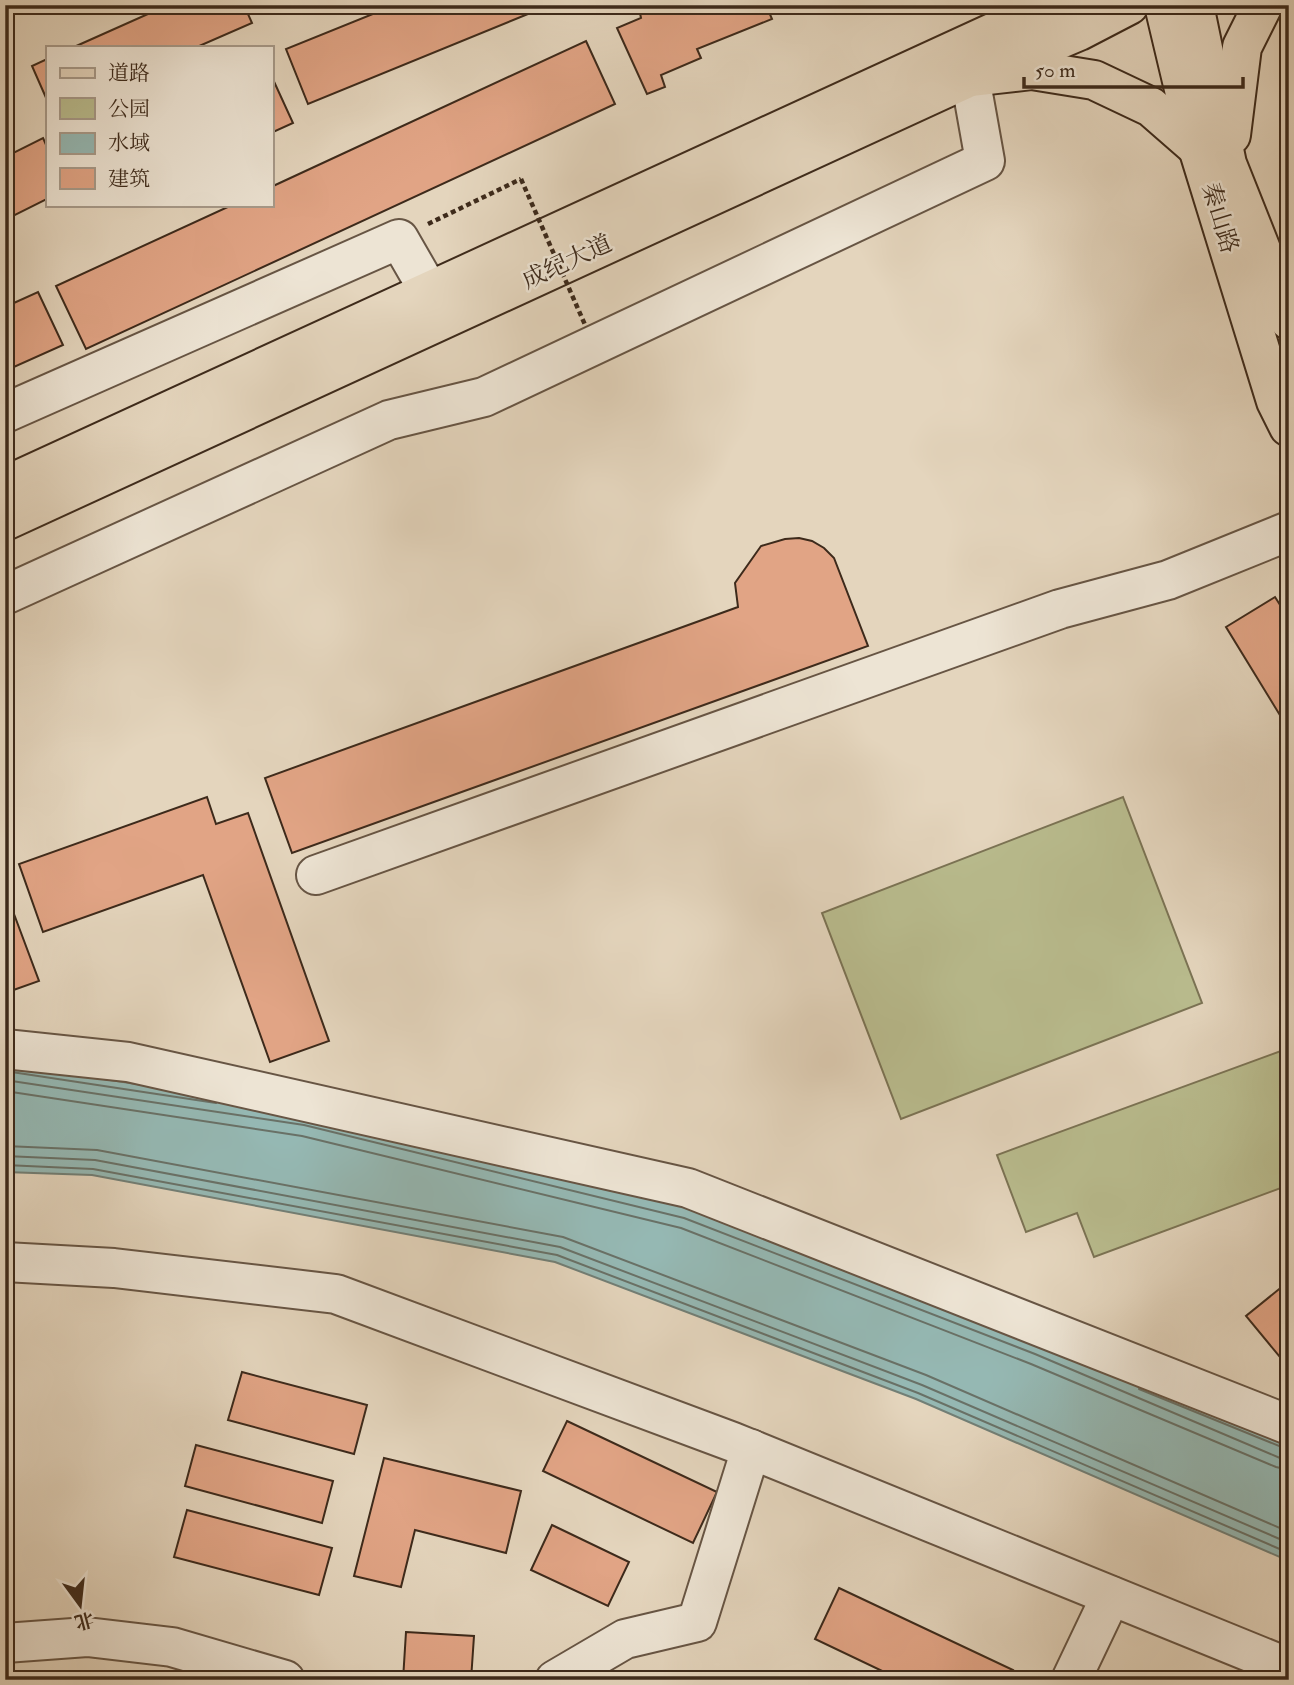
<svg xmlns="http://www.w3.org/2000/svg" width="1294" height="1685" font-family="'IM FELL Double Pica','Noto Serif SC',serif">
<rect width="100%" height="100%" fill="#e4d5bd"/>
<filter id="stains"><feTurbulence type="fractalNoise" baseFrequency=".00286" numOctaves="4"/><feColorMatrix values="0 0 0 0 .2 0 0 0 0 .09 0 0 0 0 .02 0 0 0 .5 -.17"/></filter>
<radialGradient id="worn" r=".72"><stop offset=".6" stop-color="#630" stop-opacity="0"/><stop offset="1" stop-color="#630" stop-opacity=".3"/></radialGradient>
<g fill="#b9bc8e" stroke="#7b7354" stroke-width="2">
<path d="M1123 797 1202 1003 901 1119 822 913Z"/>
<path d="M1289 1048V1185L1094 1257 1077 1213 1026 1232 997 1155Z"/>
</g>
<path fill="#95b8b3" stroke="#727f76" stroke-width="2" d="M5 1064 307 1110 689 1203 1041 1339 1289 1444V1561L916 1399 555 1262 92 1175 5 1172Z"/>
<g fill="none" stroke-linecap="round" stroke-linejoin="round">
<g stroke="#697167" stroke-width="2">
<path d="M5 1071 216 1103"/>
<path d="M5 1080 304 1125 684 1218 1035 1354 1280 1458 1289 1459"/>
<path d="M5 1091 302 1136 681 1228 1031 1364 1276 1467 1289 1470"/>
<path d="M5 1146 97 1150 563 1237 926 1375 1289 1532"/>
<path d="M5 1156 95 1160 560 1247 922 1385 1289 1543"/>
<path d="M5 1165 93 1169 557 1255 918 1393 1289 1553"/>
<path d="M1139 1389 1289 1450"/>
</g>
</g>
<g fill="#e1a485" stroke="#3d2a1b" stroke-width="2">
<path d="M168 5H244L252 23 197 47H74Z"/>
<path d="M395 5H550L308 104 286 49Z"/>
<path d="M659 5H766L772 19 697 49 701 58 661 75 665 87 647 94 617 28 641 18 640 13Z"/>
<path d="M586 41 615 104 86 349 56 286 232 205H271V187Z"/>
<path d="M47 59V100L32 66Z"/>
<path d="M271 75 293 123 271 133Z"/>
<path d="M43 138 47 147V199L5 220V157Z"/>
<path d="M38 292 63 345 5 371V307Z"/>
<path d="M799 538 812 541 824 548 834 558 868 646 292 853 265 778 738 607 735 583 761 546 785 539Z"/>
<path d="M1275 597 1289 619V730L1226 627Z"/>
<path d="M207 797 216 824 248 813 329 1041 270 1062 203 875 43 932 19 864Z"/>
<path d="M5 890 39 981 5 993Z"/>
<path d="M1289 1281V1368L1246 1316Z"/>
<path d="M242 1372 367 1405 354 1454 228 1420Z"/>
<path d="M567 1421 717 1492 693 1543 543 1471Z"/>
<path d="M196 1445 333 1481 322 1523 185 1486Z"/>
<path d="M384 1458 521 1491 506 1553 415 1530 401 1587 354 1576Z"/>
<path d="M187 1510 332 1548 319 1595 174 1557Z"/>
<path d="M552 1525 629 1562 608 1606 531 1570Z"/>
<path d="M839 1588 1013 1670 1008 1680H901L815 1639Z"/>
<path d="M406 1632 474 1636 471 1680H403Z"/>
</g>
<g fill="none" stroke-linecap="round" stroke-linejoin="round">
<g stroke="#675544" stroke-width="42">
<g id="minor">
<path d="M5 413 399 239 429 291"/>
<path d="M5 595 389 420 484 397 985 161 970 77"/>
<path d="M316 875 1060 609 1168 580 1289 531"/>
<path d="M5 1049 128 1062 688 1188 1289 1425"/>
<path d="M5 1262 114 1268 336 1294 733 1442 1289 1668"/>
<path d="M5 1643 87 1637 172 1647 285 1680"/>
<path d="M555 1680 625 1639 697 1622 751 1449"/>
<path d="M1071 1680 1111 1596"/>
</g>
</g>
<g stroke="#3d2a1b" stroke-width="42">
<g id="major">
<path d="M5 486 1053 5"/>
<path d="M5 521 970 77 1079 31 1129 5"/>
</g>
</g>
<g stroke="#3d2a1b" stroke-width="42">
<g id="highway">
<path d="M1164 5 1198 148 1276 401 1289 427"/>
<path d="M1194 5 1227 164 1289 320"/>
<path d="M970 77 1032 70 1094 80 1151 107 1198 148"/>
<path d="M1231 135 1242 47 1263 5"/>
</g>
</g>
<path stroke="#3d2a1b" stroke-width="4.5" stroke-dasharray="5 3.5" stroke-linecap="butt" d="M428 224 521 179"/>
<use href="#minor" stroke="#ede4d4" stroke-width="38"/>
<use href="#major" stroke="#e4d5bd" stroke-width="38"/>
<use href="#highway" stroke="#e4d5bd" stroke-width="38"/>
<path stroke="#3d2a1b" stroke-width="4.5" stroke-dasharray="5 3.5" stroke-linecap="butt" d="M521 179 586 327"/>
</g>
<g text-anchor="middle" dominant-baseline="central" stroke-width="5" stroke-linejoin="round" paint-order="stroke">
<g font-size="24" fill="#3d2a1b" stroke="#ede4d4">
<text transform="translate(1220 218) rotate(73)">秦山路</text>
<text transform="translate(567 262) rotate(-25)">成纪大道</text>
</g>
</g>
<rect width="1294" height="1685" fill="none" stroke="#e4d5bd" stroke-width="28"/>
<rect x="7" y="7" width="1280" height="1671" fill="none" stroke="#3d2a1b" stroke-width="3.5"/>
<rect x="14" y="14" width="1266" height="1657" fill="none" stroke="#3d2a1b" stroke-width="2"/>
<rect x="46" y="46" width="228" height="161" fill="#ede4d4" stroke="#a79a8a" stroke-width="2"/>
<rect x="60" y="68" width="35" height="10" fill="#e4d5bd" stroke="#a79a8a" stroke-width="2"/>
<text x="108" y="80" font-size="21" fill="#3d2a1b">道路</text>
<rect x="60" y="98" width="35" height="21" fill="#b9bc8e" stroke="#a79a8a" stroke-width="2"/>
<text x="108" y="116" font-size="21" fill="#3d2a1b">公园</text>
<rect x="60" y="133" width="35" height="21" fill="#95b8b3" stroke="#a79a8a" stroke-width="2"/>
<text x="108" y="150" font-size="21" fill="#3d2a1b">水域</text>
<rect x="60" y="168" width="35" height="21" fill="#e1a485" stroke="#a79a8a" stroke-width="2"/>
<text x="108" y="186" font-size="21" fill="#3d2a1b">建筑</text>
<g transform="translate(80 1605) rotate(165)" stroke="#ede4d4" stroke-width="5" paint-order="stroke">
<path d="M0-5L12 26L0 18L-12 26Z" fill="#3d2a1b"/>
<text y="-10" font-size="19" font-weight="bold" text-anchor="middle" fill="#3d2a1b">北</text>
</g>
<path d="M1024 77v10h219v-10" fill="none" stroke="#3d2a1b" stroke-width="3.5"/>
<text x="1035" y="77" font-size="21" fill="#3d2a1b" stroke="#ede4d4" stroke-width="5" paint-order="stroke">50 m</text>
<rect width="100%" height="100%" filter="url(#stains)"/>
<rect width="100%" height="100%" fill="url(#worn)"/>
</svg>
